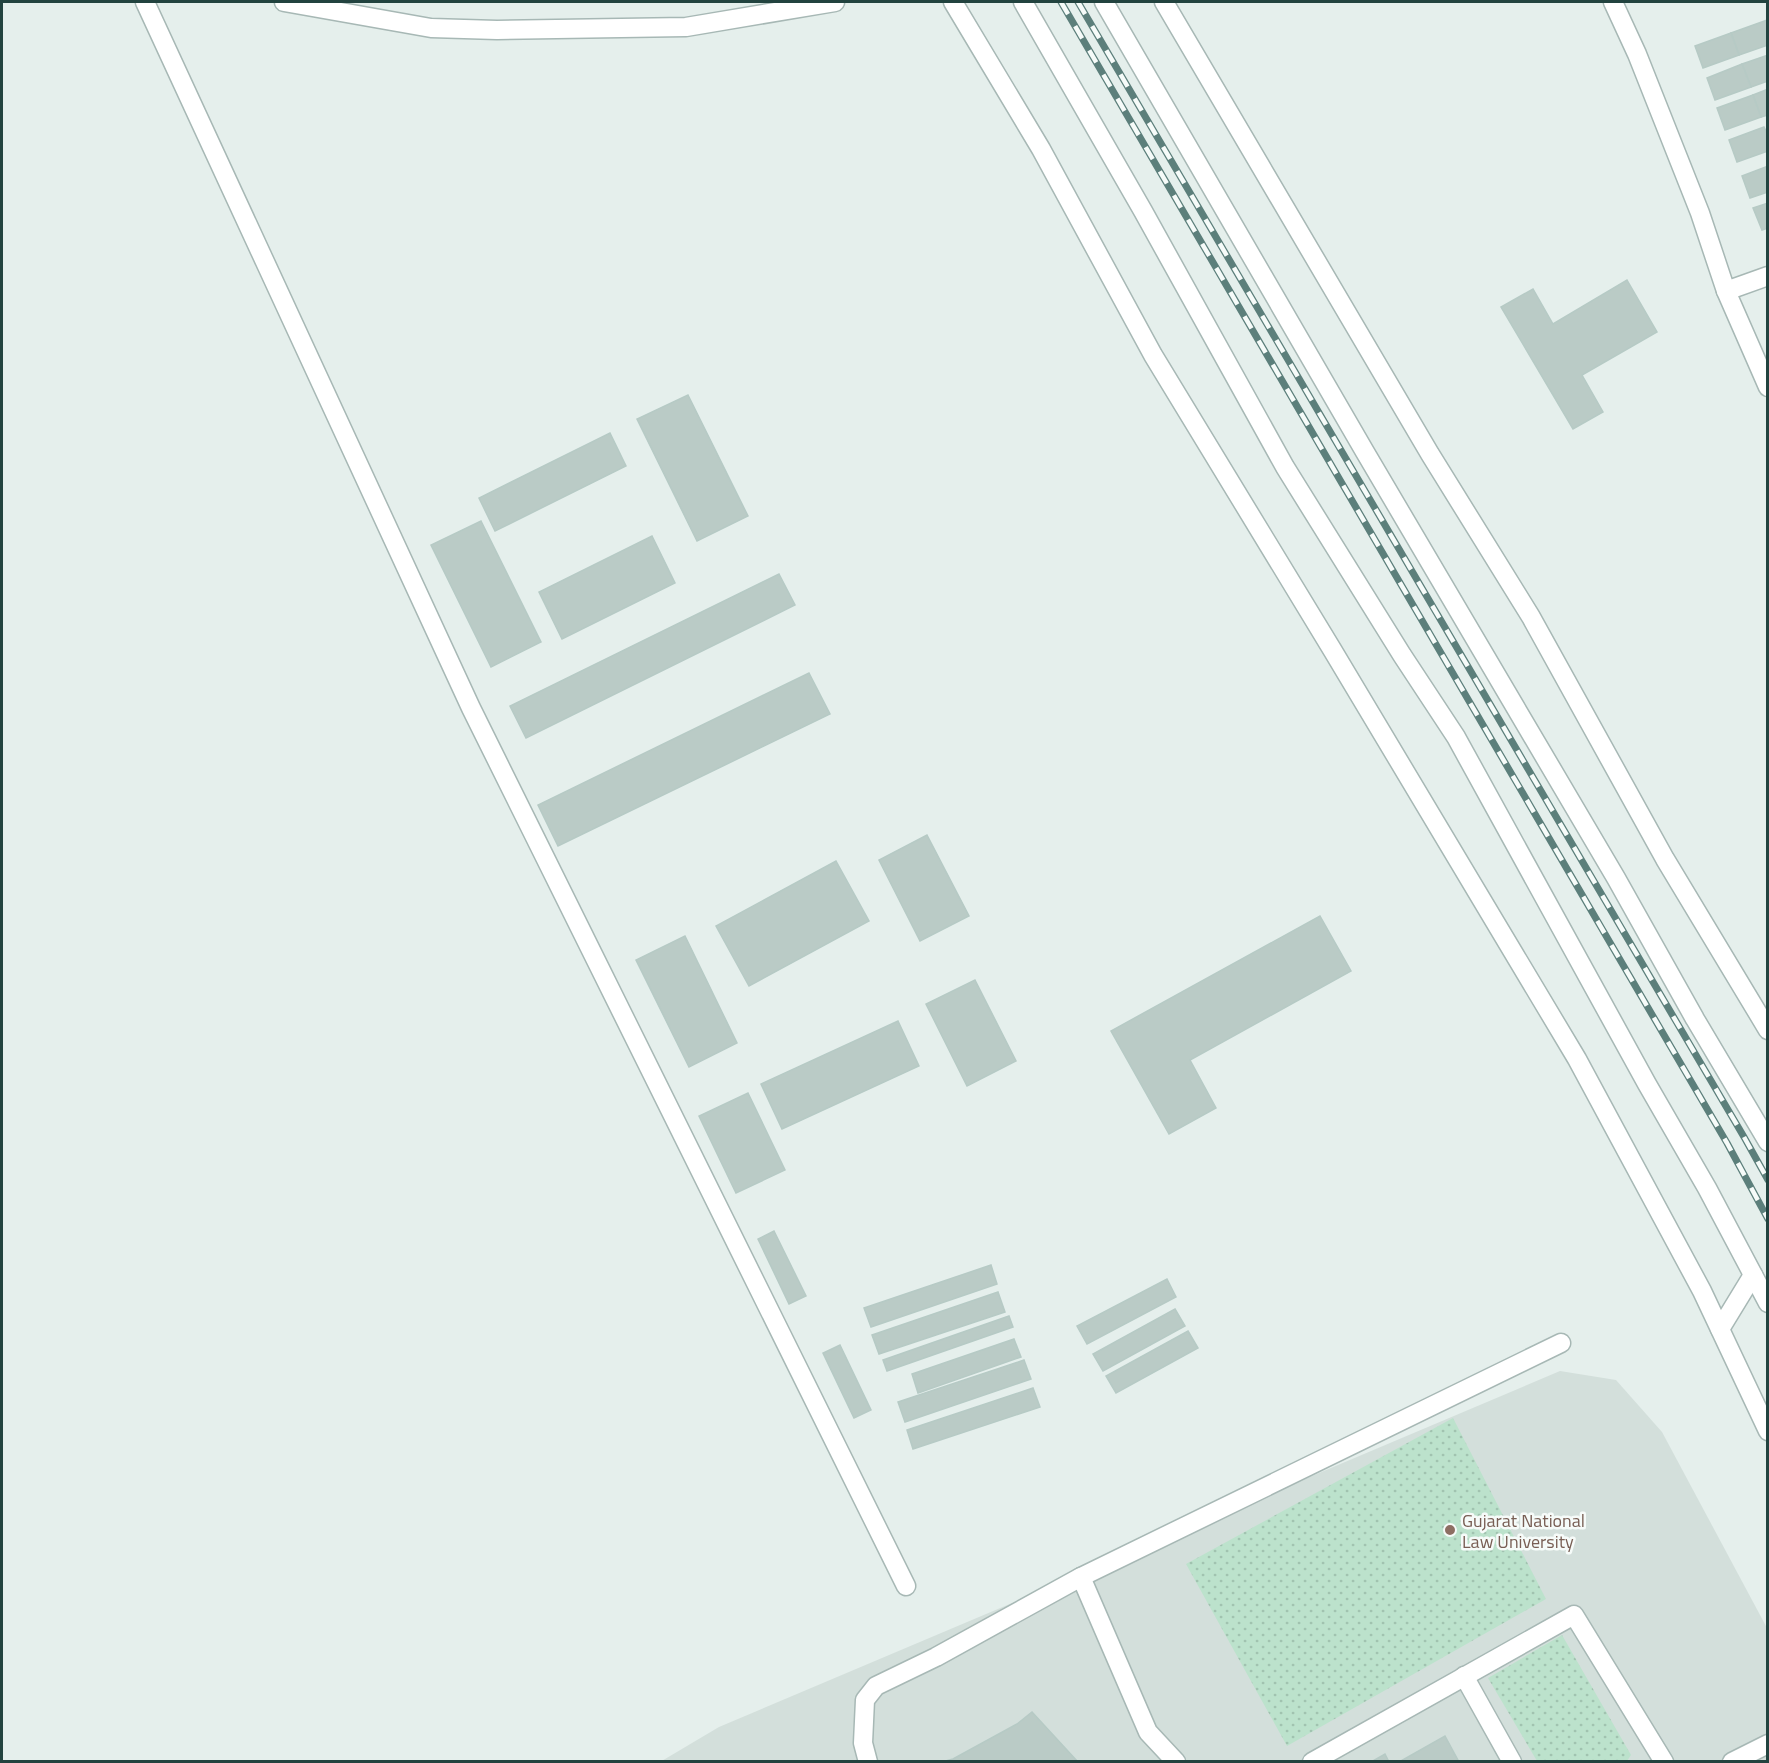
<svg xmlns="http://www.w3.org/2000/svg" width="1769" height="1763" font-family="'Titillium Web',sans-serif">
<defs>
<pattern id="garden-dots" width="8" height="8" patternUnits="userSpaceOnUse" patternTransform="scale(1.5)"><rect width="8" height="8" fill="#bce2cc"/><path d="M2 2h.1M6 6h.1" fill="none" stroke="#a1c3b0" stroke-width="1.8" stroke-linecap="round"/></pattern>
</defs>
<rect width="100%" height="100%" fill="#e5efec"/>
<path fill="#d3dfdb" d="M1560 1371 1616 1380 1662 1432 1767 1628V1761L660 1762 719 1727Z"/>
<g fill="url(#garden-dots)">
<path d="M1453 1418 1546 1599 1287 1746 1186 1564Z"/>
<path d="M1562 1635 1631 1755 1627 1761H1537L1488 1678Z"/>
</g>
<g fill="#bacbc6" stroke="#b6cac5" stroke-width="1.5">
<path d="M1767 20 1768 45 1739 55 1731 33Z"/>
<path d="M1731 33 1739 55 1703 68 1695 46Z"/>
<path d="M1768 55V81L1751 87 1742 64Z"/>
<path d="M1742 64 1751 87 1715 100 1707 78Z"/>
<path d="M1768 89V115L1761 117 1753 95Z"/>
<path d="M1753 95 1761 117 1725 130 1717 108Z"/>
<path d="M1764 127 1768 135V151L1737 162 1729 140Z"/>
<path d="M1768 166V192L1750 198 1742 176Z"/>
<path d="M1768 203V228L1762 230 1753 208Z"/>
<path d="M1627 280 1657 332 1582 375 1603 412 1573 429 1501 307 1533 289 1553 324Z"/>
<path d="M688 395 748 516 697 541 637 419Z"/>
<path d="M610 433 626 466 495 531 479 498Z"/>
<path d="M481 521 541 642 491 667 431 545Z"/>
<path d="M652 536 675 583 562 639 539 592Z"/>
<path d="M779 574 795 605 526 738 510 706Z"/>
<path d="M809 673 830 714 558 846 538 805Z"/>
<path d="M927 835 969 916 920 941 879 860Z"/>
<path d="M836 861 869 921 749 986 716 926Z"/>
<path d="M1320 916 1351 971 1190 1060 1216 1108 1169 1134 1111 1031Z"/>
<path d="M685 936 737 1043 689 1067 636 960Z"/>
<path d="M975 980 1016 1061 967 1086 926 1004Z"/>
<path d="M898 1021 919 1066 782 1129 761 1084Z"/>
<path d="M748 1093 785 1170 736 1193 699 1116Z"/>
<path d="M774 1231 806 1296 789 1304 758 1239Z"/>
<path d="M991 1265 997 1284 871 1327 864 1308Z"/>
<path d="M1167 1279 1176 1297 1087 1344 1077 1326Z"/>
<path d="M998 1292 1005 1312 879 1354 872 1335Z"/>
<path d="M1175 1309 1185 1326 1103 1371 1093 1354Z"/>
<path d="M1009 1316 1013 1327 887 1371 883 1360Z"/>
<path d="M1188 1331 1198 1348 1116 1393 1106 1376Z"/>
<path d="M1014 1339 1021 1357 918 1393 912 1374Z"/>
<path d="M840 1345 871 1410 854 1418 823 1353Z"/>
<path d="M1024 1360 1031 1379 905 1422 898 1402Z"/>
<path d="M1033 1388 1040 1407 913 1449 907 1430Z"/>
<path d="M1032 1712 1078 1762H942L953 1759 1017 1724Z"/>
<path d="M1445 1736 1459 1762H1399Z"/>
<path d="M1385 1754 1389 1762H1371Z"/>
</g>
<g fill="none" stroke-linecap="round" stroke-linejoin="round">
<g stroke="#a7b8b5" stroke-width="21">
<g id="minor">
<path d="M145 2 471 708 906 1586"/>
<path d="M284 2 431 28 497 30 686 27 835 2"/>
<path d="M953 2 1041 149 1153 355 1333 651 1577 1059 1702 1291 1768 1431"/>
<path d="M1023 2 1143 211 1285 467 1402 655 1456 737 1647 1084 1707 1188 1768 1303"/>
<path d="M1104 2 1365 452 1616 878 1695 1019 1768 1142"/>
<path d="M1164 2 1430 454 1531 617 1665 859 1768 1030"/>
<path d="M1613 2 1637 54 1700 213 1726 291 1768 387"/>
<path d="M1726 291 1768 276"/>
<path d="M1720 1329 1753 1275"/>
<path d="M1081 1577 1148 1732 1176 1762"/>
<path d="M1464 1676 1512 1762"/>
<path d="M868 1762 863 1743 865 1700 876 1686 936 1657 1081 1577 1561 1343"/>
<path d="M1312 1762 1574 1615 1664 1762"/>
<path d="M1732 1762 1768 1744"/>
</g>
</g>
<use href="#minor" stroke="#fff" stroke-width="18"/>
<g stroke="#5c7f7b" stroke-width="7">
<g id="rail">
<path d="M1061 2 1727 1143 1768 1219"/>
<path d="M1078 2 1744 1137 1768 1180"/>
</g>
</g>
<use href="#rail" stroke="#f6fbf9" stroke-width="4.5" stroke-dasharray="14" stroke-linecap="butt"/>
</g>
<circle fill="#8d6e63" stroke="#f6fbf9" stroke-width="2" cx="1450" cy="1530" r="6"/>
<g text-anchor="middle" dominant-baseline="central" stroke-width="5" stroke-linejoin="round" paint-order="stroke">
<g font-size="18" fill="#785e54" stroke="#f6fbf9" text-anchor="start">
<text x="1462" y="1520">Gujarat National<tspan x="1462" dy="21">Law University</tspan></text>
</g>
</g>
<rect width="1769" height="1763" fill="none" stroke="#22433f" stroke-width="6"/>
</svg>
